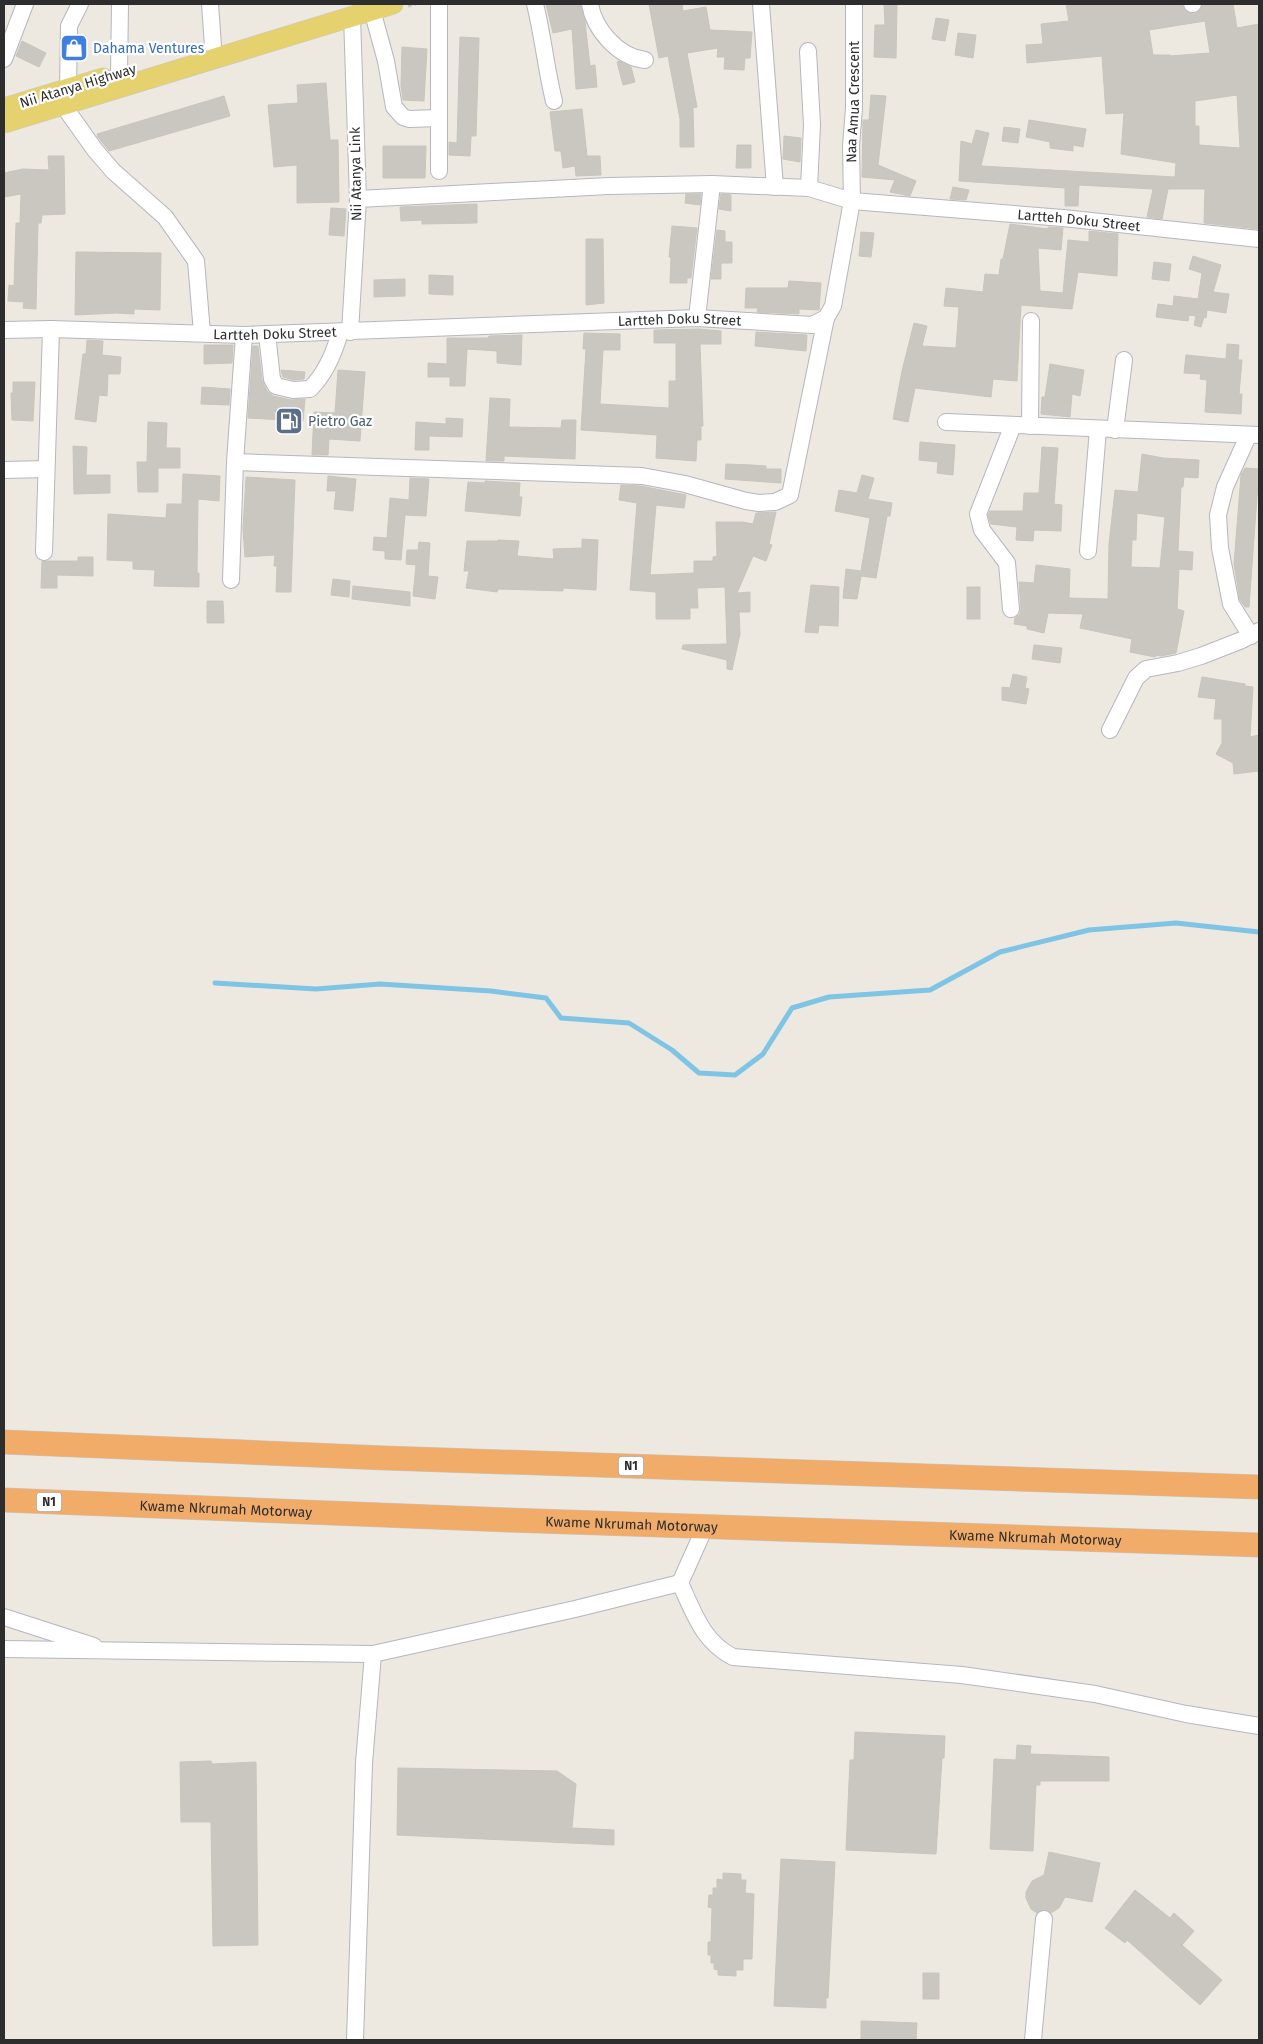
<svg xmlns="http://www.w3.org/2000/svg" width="1263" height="2044" font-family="'Fira Sans',sans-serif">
<rect width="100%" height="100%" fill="#ede9e1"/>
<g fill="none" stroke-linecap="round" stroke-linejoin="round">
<path stroke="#7fc4e5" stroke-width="5" d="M215 983 316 989 380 984 491 991 546 998 561 1018 629 1023 672 1050 699 1073 735 1075 763 1054 792 1008 829 997 930 990 1000 952 1089 930 1176 923 1259 932"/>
</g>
<g fill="#c9c7bf" stroke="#c9c5bb" fill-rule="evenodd">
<path d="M546 4H580L585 22 590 66 595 65 597 87 576 89 572 29 553 33Z"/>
<path d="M649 4H682L683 11 706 7 710 30 752 32 750 58H745L744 70 724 69 725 57H717L718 48 687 53 697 107 693 108 694 147H680V119L668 56 659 58Z"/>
<path d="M884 4H897L896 58 874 57 875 25H885Z"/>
<path d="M1066 4H1182L1184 9 1192 14 1198 12 1203 4H1233L1237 28 1259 24V229L1204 223 1205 189H1168L1162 219 1147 217 1153 189 1079 185 1078 206H1065V188L959 181 961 141 972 144 976 130 989 133 981 166 1175 177 1176 163 1121 154 1124 113 1106 114 1102 56 1027 63 1026 45 1043 44 1041 24 1069 21ZM1205 21 1210 53 1170 56V55H1153L1149 30ZM1237 95 1240 148 1199 145V126H1195V101Z"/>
<path d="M936 18 949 20 945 41 932 39Z"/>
<path d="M958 33 976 35 973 58 955 55Z"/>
<path d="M460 37 479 38 476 136H471L470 156 449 155V142L457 143Z"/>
<path d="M22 41 46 53 39 67 16 56Z"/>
<path d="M402 47 427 49 424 101 403 100 401 86Z"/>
<path d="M619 61 631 67 635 82 623 85 617 62Z"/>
<path d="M326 83 330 140H338L339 202 297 203V165L274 167 268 105 298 103 297 85Z"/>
<path d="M871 95 886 96 878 165 916 181 910 196 890 192 895 180 862 177 863 120H869Z"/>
<path d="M224 96 230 116 109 151 98 137 97 134Z"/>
<path d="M582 109 587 156H600L601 175 576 176 575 166 563 168 561 151H555L550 112Z"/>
<path d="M1029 120 1086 129 1083 147 1073 145V151L1050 148V142L1026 137Z"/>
<path d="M1004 127 1020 129 1018 143 1002 141Z"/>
<path d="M784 136 801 138 800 162 783 159Z"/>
<path d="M737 145H751V168H736Z"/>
<path d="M383 146H426L425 178H383Z"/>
<path d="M48 156H64L65 214 42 215 41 223H38L36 309 23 308 24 302 8 301 9 285 14 286 16 223H20L21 194 4 197V173L23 169 49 170Z"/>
<path d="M953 187 969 190 966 200 950 199Z"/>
<path d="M686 194H701L700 205 685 203Z"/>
<path d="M721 194 731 195V211L719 209Z"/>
<path d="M477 204V223L422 224V220L401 221 400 207Z"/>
<path d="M331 208 346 209 344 236 329 235Z"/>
<path d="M1010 224 1048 229V227L1063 228 1061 250 1038 248 1040 291 1063 293 1068 240 1089 242V231L1118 234 1117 276 1078 272 1072 309 1021 305 1017 381 993 379 991 397 915 388 908 422 893 419 902 371 914 323 927 326 922 346 956 348 959 307 944 306 946 288 983 292 985 274 999 275 1001 259H1003Z"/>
<path d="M672 226 697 228 691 278H687V283H670L671 257H669Z"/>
<path d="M717 230 725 231V242H732V263H721V279H711Z"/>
<path d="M861 232 874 233 871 257 859 256Z"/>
<path d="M586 239H603L604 303 586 305Z"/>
<path d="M76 252 161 253 160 310 134 309V314L117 313 75 315Z"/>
<path d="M1193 256 1221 265 1213 292 1229 294 1226 313 1207 310 1206 318 1204 317 1201 327 1194 325 1196 316 1189 315 1188 321 1156 317 1158 304 1173 306 1174 296 1198 299 1202 273 1189 269Z"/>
<path d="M1154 262 1171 264 1169 281 1152 279Z"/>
<path d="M429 275 453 276V295L429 294Z"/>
<path d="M405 279V296L374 297V280Z"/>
<path d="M789 281 821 283 819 310 799 309V314L757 312 758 308H745L746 288H788Z"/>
<path d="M699 329 721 331V344H700L703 426H701V440H697L696 461 656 458 657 435 581 430 586 349H583L584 333 620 334V350H603L600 404 669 408V381H676V343H654V330Z"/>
<path d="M756 332 807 335 806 351 755 346Z"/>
<path d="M522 335 521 365 497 363V351L467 349 465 386H450V377H428V363L447 364V338H488L489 336Z"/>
<path d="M87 340 103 341 102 355 121 357 120 374H108L107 396 99 395 96 422 75 419 83 354H86Z"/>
<path d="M1227 344 1239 345 1238 360H1242L1239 394H1242L1241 414 1205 412 1207 380 1200 379 1201 374 1184 373 1186 355 1226 359Z"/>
<path d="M204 345H233L232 363 204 364Z"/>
<path d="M253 346H258L262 380 267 391 273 396 291 400 305 399 303 421 248 418Z"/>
<path d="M1050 364 1084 370 1080 396 1072 394 1070 417 1041 414 1042 397H1045Z"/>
<path d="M281 370 305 372 304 379 294 380 283 377Z"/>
<path d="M338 370 365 372 360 441 329 439 328 455H312L314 412 335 413Z"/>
<path d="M13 382H35L33 421 12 420 11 393H13Z"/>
<path d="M202 387 230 389 229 405 201 404Z"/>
<path d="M490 398 510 399 509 427 561 428 562 420H576L575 459 504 456V461H486Z"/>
<path d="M446 418 463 419 462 437 429 436V450H415L416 422 446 424Z"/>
<path d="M148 422 167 423 166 448H180V468H158V492H138L137 462H147Z"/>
<path d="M920 442 955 445 953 475 937 473 938 462 919 460Z"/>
<path d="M73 446 87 447 86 475H110V493L74 494Z"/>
<path d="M1042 447 1058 448 1054 504 1062 505 1061 531 1034 530 1033 541 1016 540 1017 527 991 524 988 515 990 511H1023L1024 493H1039Z"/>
<path d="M1142 454 1163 458 1199 460 1198 478 1184 477 1183 487H1181L1178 551 1193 552 1192 570 1179 569 1177 609 1184 611 1176 653 1161 656 1156 655 1155 657 1130 652 1132 639 1080 628 1083 614 1048 613 1044 633 1027 629V626L1014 624 1015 618 1020 614 1021 609 1019 582 1034 583 1036 565 1070 569 1069 598 1108 599 1109 544 1115 490 1138 492ZM1137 513 1165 517 1160 568 1131 567 1132 540H1136Z"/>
<path d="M726 464 751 465 766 466V469H781V483L725 479Z"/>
<path d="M1245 468 1259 469 1249 607H1245L1240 600 1234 564 1241 475Z"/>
<path d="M183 474 220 476 219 501 198 499 197 573H199V587L154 586 155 570 133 569V561L107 560 108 514 166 518 167 504H182Z"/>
<path d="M862 475 874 478 868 499 892 503 890 516H887L876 578 861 576 857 599 843 598 846 569 861 571 870 518 835 511 839 490 857 493Z"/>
<path d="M328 476 356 479 353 511 334 509 336 491H327Z"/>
<path d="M246 477 295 480 291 592H276L277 566H274L275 555 245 557 243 529Z"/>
<path d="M410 478 429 479 426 516 405 515 401 560 385 559V551L373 550 374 537 387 538 390 498 409 500Z"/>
<path d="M485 481 520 483 519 497H522L520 516 465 511 468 482 485 483Z"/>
<path d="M621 485 641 486 686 495 684 508 656 505 650 575 694 573V561H713V557L717 556 716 522H743L753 524 756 513 776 512 769 544 772 545 766 561 753 556 737 593 750 592V612H739L740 634 732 670 727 669V660L682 649 683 645 727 644 725 587 697 588 698 608H690V619H656V592L630 590 637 503 619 500Z"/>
<path d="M582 539 598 540 596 590 563 588V591L498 589 497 592 466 588 469 571H464L467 541H498V540L519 541 517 556 554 559 553 549 582 548Z"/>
<path d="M419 542 430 543 428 576 438 577 435 599 413 596 416 565 406 564 407 550H418Z"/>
<path d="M78 557H93V576L57 575V588H41L42 561H78Z"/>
<path d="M333 579 350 581 349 597 331 595Z"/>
<path d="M811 585 839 587 838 626 819 625 818 633 805 632Z"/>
<path d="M353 586 410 592V606L352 599Z"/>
<rect x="967" y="587" width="13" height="32"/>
<path d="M207 601H223L224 623H207Z"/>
<path d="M1034 645 1062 648 1060 663 1032 659Z"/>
<path d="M1013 674 1027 677 1025 688 1029 689 1026 704 1002 700V687L1010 688Z"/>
<path d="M1202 677 1245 684V686L1253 687 1250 737 1259 735V771L1234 774 1233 763 1216 754 1222 743V719H1214L1216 699 1198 697Z"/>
<path d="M855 1732 945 1736 944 1758H942L936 1854 846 1850 850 1760H854Z"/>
<path d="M1017 1745 1031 1746 1030 1754 1109 1757V1781H1040V1785H1036L1033 1851 990 1849 994 1759 1016 1760Z"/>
<path d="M211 1761 212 1764 256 1762 258 1945 213 1946 211 1822H181L180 1762Z"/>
<path d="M398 1768 557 1771 576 1784 572 1828 614 1830V1845L397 1835Z"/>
<path d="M1049 1852 1100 1863 1092 1902 1065 1897 1059 1908 1051 1913 1044 1909 1037 1913 1031 1909 1026 1898V1892L1032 1881 1044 1875Z"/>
<path d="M781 1859 835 1862 828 1998H826V2008L774 2006Z"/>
<path d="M723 1873 741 1874V1880H746L745 1893 754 1894 752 1959H743V1970H736V1976L718 1975V1970L714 1969V1963H711V1955H708V1942H711L712 1908 708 1907 709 1895H713V1888H717V1879L723 1880Z"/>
<path d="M1135 1890 1170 1918 1174 1913 1194 1931 1182 1945 1222 1980 1200 2005 1127 1940 1125 1943 1105 1928Z"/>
<rect x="923" y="1973" width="16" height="26"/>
<path d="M861 2021 917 2023 916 2040H861Z"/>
</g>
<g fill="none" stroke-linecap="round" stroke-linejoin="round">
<g stroke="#b5b6bf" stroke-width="18">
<g id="minor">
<path d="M210 4 213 46"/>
<path d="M535 4C543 36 546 69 554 101"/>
<path d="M590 4C594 29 618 57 645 60"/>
<path d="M761 4 775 187"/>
<path d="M1192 4H1193"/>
<path d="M372 10 386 61 394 107 403 117 409 119 439 118"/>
<path d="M808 51 812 125 809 188"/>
<path d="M4 59 25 4"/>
<path d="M119 74 120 4"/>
<path d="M68 89 69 26 80 4"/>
<path d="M63 105 95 150 113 171 165 217 196 261 202 333"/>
<path d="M439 171V4"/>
<path id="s1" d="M358 199 609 186 712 184 809 188 852 201 1063 218 1259 239"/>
<path d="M697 318 712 184"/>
<path id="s2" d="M4 330 51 329 244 335 697 318 812 325 826 318 833 306 852 201 851 146 854 108V4"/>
<path d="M350 332 358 199 352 16"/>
<path d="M267 334 272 379 276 386 293 390 310 389C326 373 334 354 340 332"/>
<path d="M946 422 1259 435"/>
<path d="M1030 426 1031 321"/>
<path d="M1115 430 1124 360"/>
<path d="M1248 436 1225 487 1218 515 1220 548 1231 604 1251 636"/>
<path d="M235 462 642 476 685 484 746 501 759 503 775 502 790 495 826 318"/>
<path d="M4 470 46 469"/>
<path d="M1088 551 1098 429"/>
<path d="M44 552 51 329"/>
<path d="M231 580 235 462 244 335"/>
<path d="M1011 609 1007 563 982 530 978 514 1013 425"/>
<path d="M1110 730 1136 678 1146 669 1178 663 1201 656 1242 640 1259 631"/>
<path d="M706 1525 680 1583C694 1613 703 1642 733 1657L962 1675 1095 1694 1186 1714 1259 1726"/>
<path d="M4 1617 94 1646"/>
<path d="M4 1649 373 1654 575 1609 680 1583"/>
<path d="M355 2040 364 1763 373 1654"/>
<path d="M1033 2040 1044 1919"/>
</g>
</g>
<g stroke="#c8c8c8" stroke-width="21">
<g id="major">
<path d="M4 108 103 78"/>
<path d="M4 123 393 4"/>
</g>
</g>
<g stroke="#c8c8c8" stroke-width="25">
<g id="highway">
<path d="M4 1442 385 1458 1259 1487"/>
<path id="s3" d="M4 1500 508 1520 1259 1545"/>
</g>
</g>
<path stroke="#c8c8c8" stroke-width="3" stroke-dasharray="4 2.5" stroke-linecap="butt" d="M408 6 416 4"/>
<use href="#minor" stroke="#fff" stroke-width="16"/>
<use href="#major" stroke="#e5d16e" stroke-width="20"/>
<use href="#highway" stroke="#f1ac69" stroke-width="24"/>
</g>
<defs>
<g id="shop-square" transform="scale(1.4375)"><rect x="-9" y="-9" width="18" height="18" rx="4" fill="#3f7fe0" stroke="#fff"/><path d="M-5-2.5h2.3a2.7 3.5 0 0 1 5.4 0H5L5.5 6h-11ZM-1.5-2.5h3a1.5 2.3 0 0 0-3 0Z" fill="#fff"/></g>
<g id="fuel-square" transform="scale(1.4375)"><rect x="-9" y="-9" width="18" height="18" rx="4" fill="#5c6f8a" stroke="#fff"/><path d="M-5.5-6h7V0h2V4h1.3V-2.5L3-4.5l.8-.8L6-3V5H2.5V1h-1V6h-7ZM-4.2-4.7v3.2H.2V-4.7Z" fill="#fff"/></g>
</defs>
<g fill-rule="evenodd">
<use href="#shop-square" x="74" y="48"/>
<use href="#fuel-square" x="289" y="421"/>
</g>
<g text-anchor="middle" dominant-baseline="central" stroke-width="4.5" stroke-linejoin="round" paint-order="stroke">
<g fill="#fff" stroke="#6c6c6c" stroke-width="1">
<rect x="618.5" y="1456.5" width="25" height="19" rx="4"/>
<rect x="36.5" y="1492.5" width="25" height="19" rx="4"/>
</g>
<g font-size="12" font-weight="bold" fill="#2d2d2d">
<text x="631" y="1466">N1</text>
<text x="49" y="1502">N1</text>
</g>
<g font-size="14" fill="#366cbe" stroke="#fff" text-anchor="start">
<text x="93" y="48">Dahama Ventures</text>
</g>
<g font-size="14" fill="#2d2d2d" stroke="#fff">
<text transform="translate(78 86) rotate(-17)">Nii Atanya Highway</text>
<text stroke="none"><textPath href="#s2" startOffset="1044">Naa Amua Crescent</textPath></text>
<text transform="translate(356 174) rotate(-91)">Nii Atanya Link</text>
<text stroke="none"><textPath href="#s1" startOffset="724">Lartteh Doku Street</textPath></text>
<text stroke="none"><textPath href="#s2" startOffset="676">Lartteh Doku Street</textPath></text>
<text stroke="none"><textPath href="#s2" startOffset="271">Lartteh Doku Street</textPath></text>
<text stroke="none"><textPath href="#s3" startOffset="222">Kwame Nkrumah Motorway</textPath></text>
<text stroke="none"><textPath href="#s3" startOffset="628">Kwame Nkrumah Motorway</textPath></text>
<text stroke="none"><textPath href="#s3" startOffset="1032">Kwame Nkrumah Motorway</textPath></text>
</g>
<g font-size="14" fill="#4e5e75" stroke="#fff" text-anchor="start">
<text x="308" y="421">Pietro Gaz</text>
</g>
</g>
<rect width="1263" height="2044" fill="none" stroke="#2d2d2d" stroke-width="10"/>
</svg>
